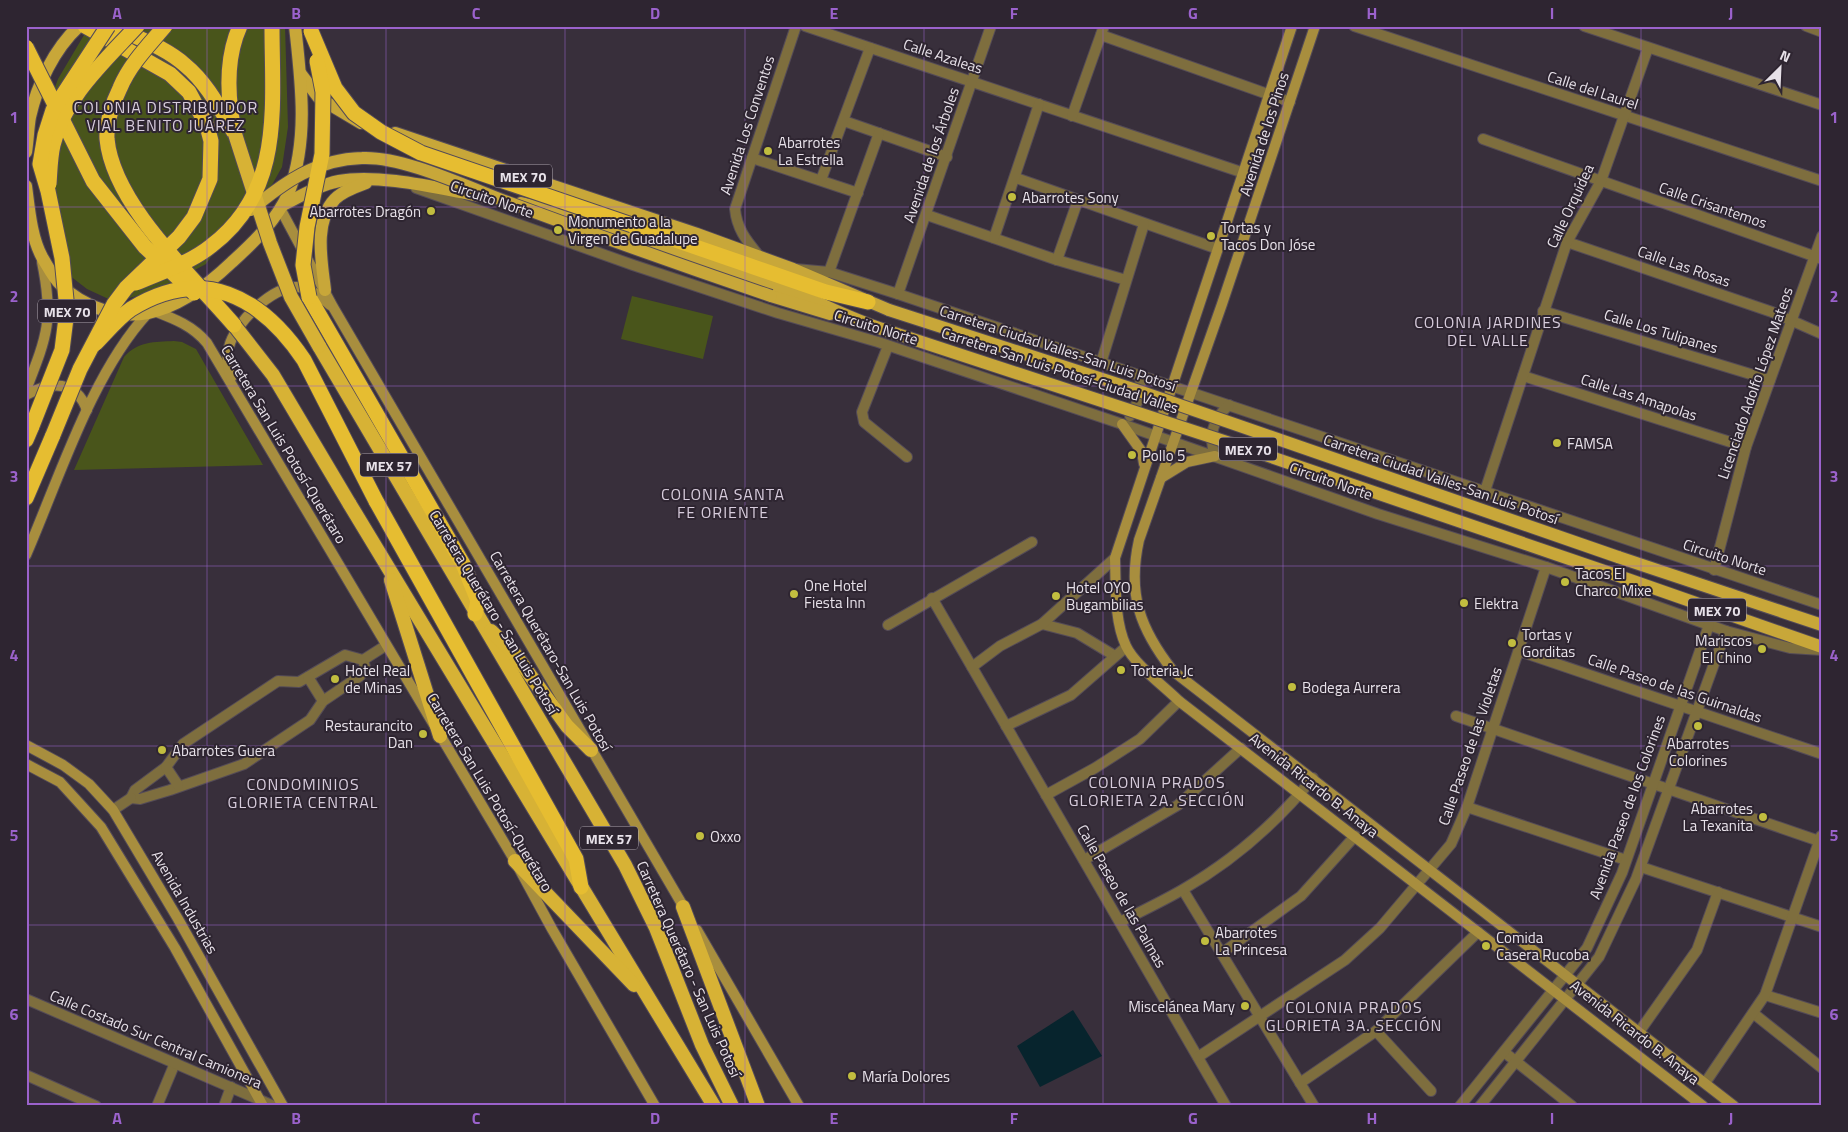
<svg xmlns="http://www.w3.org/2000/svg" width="1848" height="1132" font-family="'Titillium Web',sans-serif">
<rect width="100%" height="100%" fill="#382f3b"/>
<g fill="#49551b">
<path d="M95 26H285L288 127 282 167 259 208 234 224 206 264 155 291 115 302 87 289 65 272 43 120 58 79 84 35Z"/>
<path d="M632 296 713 316 703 359 621 339Z"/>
<path d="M174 341 182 342 196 349 263 465 74 470 124 357C138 341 154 342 174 341Z"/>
</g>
<path fill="#07242d" d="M1073 1010 1102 1056 1040 1087 1017 1046Z"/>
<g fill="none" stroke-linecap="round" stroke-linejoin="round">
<g stroke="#544b57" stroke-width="12">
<g id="minor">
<path d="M805 26 1244 173"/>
<path d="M1354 26 1822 181"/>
<path d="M1584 26 1822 105"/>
<path d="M1806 26 1822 32"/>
<path d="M1101 35 1290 102"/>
<path d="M1072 116 1104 26"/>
<path d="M844 121 947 157"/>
<path d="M1483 139 1822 259"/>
<path d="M752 158 858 193"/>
<path d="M1016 178 1218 249"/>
<path d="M821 180 870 48"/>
<path d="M927 215 1057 260 1126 280"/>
<path d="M994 238 1039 104"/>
<path d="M1567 242 1772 312 1822 334"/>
<path d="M760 257C747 241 737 230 735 209L796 26"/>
<path d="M1057 260 1078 200"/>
<path d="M829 272 879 133"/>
<path d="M898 294 991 26"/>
<path d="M1543 311 1770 380"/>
<path d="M888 346 862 412 864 422 907 457"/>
<path d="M1101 363 1144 224"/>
<path d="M1523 376 1746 447"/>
<path d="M1485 491 1567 242 1601 181 1648 48"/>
<path d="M932 598 1226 1106"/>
<path d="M1042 624 1077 633 1115 656"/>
<path d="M888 625 1032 542"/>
<path d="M1519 651 1822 754"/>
<path d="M363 660 365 667 360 676 323 701 310 720 244 764 170 790 140 799 131 798 135 790 166 767 183 744 278 681 299 682 345 655 363 660 385 646"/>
<path d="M972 667 1000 646 1042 624 1115 558"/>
<path d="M308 677 323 701"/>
<path d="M1456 716 1822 842"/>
<path d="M1006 726 1071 695 1126 647"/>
<path d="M166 767 178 785"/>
<path d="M1046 795 1095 768 1140 739 1179 701"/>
<path d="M1467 807 1626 860"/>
<path d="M113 810 131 798"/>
<path d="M1084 860 1178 805 1241 748"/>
<path d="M1641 867 1822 927"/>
<path d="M1183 890 1314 1106"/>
<path d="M1120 922C1140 912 1161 902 1182 890 1231 862 1277 822 1313 778"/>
<path d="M1222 953 1301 896 1355 836"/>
<path d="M1765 995 1822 1013"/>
<path d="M1753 1013 1822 1068"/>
<path d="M1376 1031 1431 1091"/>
<path d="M1639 1032 1697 950 1718 892"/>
<path d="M1504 1052 1572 1106"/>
<path d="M1198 1057 1345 960 1380 928 1451 844 1467 807 1546 567"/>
<path d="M26 1075 96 1106"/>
<path d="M1300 1083 1376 1031 1478 932"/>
<path d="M1705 1083 1765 995 1821 836"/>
<path d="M157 1106 175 1063"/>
<path d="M224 1106 231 1087"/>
</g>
</g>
<g stroke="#544b57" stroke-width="12">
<g id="tertiary">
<path d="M416 188 633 265 778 313 878 342 1122 424 1378 514 1546 567 1726 631 1790 648 1822 650"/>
<path d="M795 269 829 272 898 294 1822 605"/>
<path d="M1130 416 1139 399 1141 376"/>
<path d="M1215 456C1208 435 1213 419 1229 405"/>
<path d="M1714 570 1746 447 1822 236"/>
<path d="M26 999 274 1106"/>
<path d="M1460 1106 1587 948 1622 873 1709 625"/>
<path d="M1480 1106 1599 957 1636 879 1726 631"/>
</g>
</g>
<g stroke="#544b57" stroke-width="12">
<g id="secondary">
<path d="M1292 26 1115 558C1116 586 1114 620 1126 646 1135 665 1164 686 1179 701L1703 1106"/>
<path d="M1315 26 1222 304 1139 540C1127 594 1140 629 1173 671L1734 1106"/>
<path d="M280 208 333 307 686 911"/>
<path d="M154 311C175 319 193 326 207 343L515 861 552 929 655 1106"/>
<path d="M231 378C228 368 226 357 229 347 234 324 272 286 297 287 311 288 321 297 330 305"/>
<path d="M26 390C47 336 54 320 42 262"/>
<path d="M26 395C51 381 76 380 87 410"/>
<path d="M1122 424 1142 452 1144 464"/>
<path d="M1161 478 1187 462 1215 456"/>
<path d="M26 555C59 479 92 373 148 313"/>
<path d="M26 745 63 765 89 784 113 810 178 919 283 1106"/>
<path d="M26 764 60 782 101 827 175 948 263 1106"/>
<path d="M697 930 799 1106"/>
</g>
</g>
<g stroke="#544b57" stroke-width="14">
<g id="primary">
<path d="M300 73 319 98 361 123"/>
<path d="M395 133 697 234 793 269 889 310"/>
<path d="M26 152C28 140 28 128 30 117 37 85 54 49 79 26"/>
<path d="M26 186C29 208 31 237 42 257 47 265 54 279 61 285 83 307 118 319 148 313 179 307 210 283 232 262 254 242 277 220 289 192 309 139 301 81 295 26"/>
<path d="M521 203 543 208 783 288C817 301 848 318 882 329"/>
<path d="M283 205C301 196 319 185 339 181 380 173 445 190 487 197"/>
<path d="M325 290C322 263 313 222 335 199 343 191 355 187 366 183"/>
<path d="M771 296 830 314"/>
<path d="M1618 557 1822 625"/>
<path d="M1613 574 1822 647"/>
</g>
</g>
<g stroke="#544b57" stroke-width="16">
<g id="trunk">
<path d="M319 346 625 865 656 928 702 1045 732 1106"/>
<path d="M349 503 714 1106"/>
<path d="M391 580 440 736"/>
<path d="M491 631 514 653 567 726 591 750"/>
<path d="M515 861 634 985"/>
<path d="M683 907 758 1106"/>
</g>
</g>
<g stroke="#544b57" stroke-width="17">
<g id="motorway">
<path d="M85 26 170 74 189 92 207 126"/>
<path d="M113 26C137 38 165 47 185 65 207 83 220 109 235 134"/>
<path d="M233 125C227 92 226 57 240 26"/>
<path d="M632 225 826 292 868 302"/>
<path d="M309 297 463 564 478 601 475 614"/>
<path d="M26 440 32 426"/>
<path d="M26 498 53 435"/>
<path d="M376 501 576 859 581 887"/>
</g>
</g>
<use href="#minor" stroke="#7e6e3e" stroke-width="10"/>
<use href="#tertiary" stroke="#7e6e3e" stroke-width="10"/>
<use href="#secondary" stroke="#a88e3e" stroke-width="10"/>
<use href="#primary" stroke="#c8a739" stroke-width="12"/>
<use href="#trunk" stroke="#d7b235" stroke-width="14"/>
<use href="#motorway" stroke="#e6bd31" stroke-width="15"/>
<g stroke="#544b57" stroke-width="14" stroke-linecap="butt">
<g id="primary-bridge">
<path d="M251 210C284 182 317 159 362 158 404 156 469 188 510 203 596 235 683 266 771 296"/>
<path d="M889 310 1136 390 1618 557"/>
<path d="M882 329 1245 448 1613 574"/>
</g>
</g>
<g stroke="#544b57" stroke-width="16" stroke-linecap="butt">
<g id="trunk-bridge">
<path d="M235 134 270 243 291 297 319 346"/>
<path d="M234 325 273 375 349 503"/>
</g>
</g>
<g stroke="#544b57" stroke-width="17" stroke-linecap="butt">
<g id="motorway-bridge">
<path d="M165 26C149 45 130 64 120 88 113 102 106 123 107 139 113 204 192 276 234 325"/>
<path d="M311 31 335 88 354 113 381 132 421 153 632 225"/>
<path d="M26 47 93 181 145 247 194 293"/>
<path d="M49 184C50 171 50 158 53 145 64 97 105 61 137 26"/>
<path d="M136 283C161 272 190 263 211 246 284 191 272 107 272 26"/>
<path d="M309 297 303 265 307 227 322 154 323 92 317 61"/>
<path d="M95 344C106 333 118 318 131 309 202 265 261 296 304 360L376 501"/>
<path d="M32 426 62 350 67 310 62 258 48 191 40 164 45 135 53 110 108 26"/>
<path d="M53 435 80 369 114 304 126 288 179 237 194 217 210 179 211 141 207 126"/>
</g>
</g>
<use href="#primary-bridge" stroke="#c8a739" stroke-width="12"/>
<use href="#trunk-bridge" stroke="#d7b235" stroke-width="14"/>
<use href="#motorway-bridge" stroke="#e6bd31" stroke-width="15"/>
</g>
<path fill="none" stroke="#9b62cc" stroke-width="1" stroke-opacity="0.55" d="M207 26V1106M386 26V1106M565 26V1106M745 26V1106M924 26V1106M1103 26V1106M1283 26V1106M1462 26V1106M1641 26V1106M26 207H1822M26 386H1822M26 566H1822M26 746H1822M26 925H1822"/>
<g fill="#c1bd3f" stroke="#2e2531" stroke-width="2">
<circle cx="768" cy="151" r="5"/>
<circle cx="1012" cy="197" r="5"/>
<circle cx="431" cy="211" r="5"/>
<circle cx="558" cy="230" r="5"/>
<circle cx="1211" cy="236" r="5"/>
<circle cx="1557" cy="443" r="5"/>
<circle cx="1132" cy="455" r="5"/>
<circle cx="1565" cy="582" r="5"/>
<circle cx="794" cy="594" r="5"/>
<circle cx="1056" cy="596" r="5"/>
<circle cx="1464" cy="603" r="5"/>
<circle cx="1512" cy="643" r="5"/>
<circle cx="1762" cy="649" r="5"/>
<circle cx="1121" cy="670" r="5"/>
<circle cx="335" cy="679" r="5"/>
<circle cx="1292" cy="687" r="5"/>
<circle cx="1698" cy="726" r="5"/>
<circle cx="423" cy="734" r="5"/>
<circle cx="162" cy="750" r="5"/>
<circle cx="1763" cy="817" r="5"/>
<circle cx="700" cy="836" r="5"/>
<circle cx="1205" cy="941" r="5"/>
<circle cx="1486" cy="946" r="5"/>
<circle cx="1245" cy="1006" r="5"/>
<circle cx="852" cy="1076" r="5"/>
</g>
<g text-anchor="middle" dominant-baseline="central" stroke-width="4" stroke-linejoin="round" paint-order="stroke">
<g fill="#2e2531" stroke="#b0a9b2" stroke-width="1">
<rect x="494" y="164.5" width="58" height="23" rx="4"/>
<rect x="38" y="299.5" width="58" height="23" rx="4"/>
<rect x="1219" y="437.5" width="58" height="23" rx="4"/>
<rect x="360" y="453.5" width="58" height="23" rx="4"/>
<rect x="1688" y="598.5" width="58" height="23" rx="4"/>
<rect x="580" y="826.5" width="58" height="23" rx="4"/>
</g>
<g font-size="14" font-weight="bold" fill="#e7e1e9">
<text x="523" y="176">MEX 70</text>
<text x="67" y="311">MEX 70</text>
<text x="1248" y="449">MEX 70</text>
<text x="389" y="465">MEX 57</text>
<text x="1717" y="610">MEX 70</text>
<text x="609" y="838">MEX 57</text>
</g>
<g font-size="15" fill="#e7e1e9" stroke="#2e2531">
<text transform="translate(943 56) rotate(18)">Calle Azaleas</text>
<text transform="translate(1593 90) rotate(18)">Calle del Laurel</text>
<text transform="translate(747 125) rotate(-72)">Avenida Los Conventos</text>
<text transform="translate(1264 134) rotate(-72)">Avenida de los Pinos</text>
<text transform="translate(931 155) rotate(-71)">Avenida de los Árboles</text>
<text transform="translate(492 199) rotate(19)">Circuito Norte</text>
<text transform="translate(1713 205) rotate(19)">Calle Crisantemos</text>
<text transform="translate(1570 206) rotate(-65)">Calle Orquídea</text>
<text transform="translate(1684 266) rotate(19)">Calle Las Rosas</text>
<text transform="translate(876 327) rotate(17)">Circuito Norte</text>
<text transform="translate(1661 331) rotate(17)">Calle Los Tulipanes</text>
<text transform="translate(1058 348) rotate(18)">Carretera Ciudad Valles-San Luis Potosí</text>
<text transform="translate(1060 370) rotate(18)">Carretera San Luis Potosí-Ciudad Valles</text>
<text transform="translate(1755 383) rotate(-71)">Licenciado Adolfo López Mateos</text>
<text transform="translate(1639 397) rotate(18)">Calle Las Amapolas</text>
<text transform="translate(284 444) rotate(59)">Carretera San Luis Potosí-Querétaro</text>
<text transform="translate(1441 479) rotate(19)">Carretera Ciudad Valles-San Luis Potosí</text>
<text transform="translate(1331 481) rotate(19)">Circuito Norte</text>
<text transform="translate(1725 557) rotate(18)">Circuito Norte</text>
<text transform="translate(494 612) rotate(59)">Carretera Querétaro - San Luis Potosí</text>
<text transform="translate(551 651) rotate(60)">Carretera Querétaro-San Luis Potosí</text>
<text transform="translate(1675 688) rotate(19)">Calle Paseo de las Guirnaldas</text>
<text transform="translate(1470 746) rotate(-71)">Calle Paseo de las Violetas</text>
<text transform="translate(1314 785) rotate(38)">Avenida Ricardo B. Anaya</text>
<text transform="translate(490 792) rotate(59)">Carretera San Luis Potosí-Querétaro</text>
<text transform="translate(1627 807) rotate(-70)">Avenida Paseo de los Colorines</text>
<text transform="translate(1122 896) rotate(60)">Calle Paseo de las Palmas</text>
<text transform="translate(185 902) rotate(60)">Avenida Industrias</text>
<text transform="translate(689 969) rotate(66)">Carretera Querétaro - San Luis Potosí</text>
<text transform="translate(1635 1032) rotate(38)">Avenida Ricardo B. Anaya</text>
<text transform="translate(156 1039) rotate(23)">Calle Costado Sur Central Camionera</text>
</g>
<g font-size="15" fill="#e7e1e9" stroke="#2e2531" text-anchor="start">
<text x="778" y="142">Abarrotes<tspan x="778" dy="17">La Estrella</tspan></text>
<text x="1022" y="197">Abarrotes Sony</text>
<text x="421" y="211" text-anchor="end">Abarrotes Dragón</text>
<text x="568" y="221">Monumento a la<tspan x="568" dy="17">Virgen de Guadalupe</tspan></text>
<text x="1221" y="227">Tortas y<tspan x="1221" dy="17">Tacos Don Jóse</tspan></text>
<text x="1567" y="443">FAMSA</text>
<text x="1142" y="455">Pollo 5</text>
<text x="1575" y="573">Tacos El<tspan x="1575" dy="17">Charco Mixe</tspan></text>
<text x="804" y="585">One Hotel<tspan x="804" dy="17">Fiesta Inn</tspan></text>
<text x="1066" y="587">Hotel OYO<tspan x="1066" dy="17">Bugambilias</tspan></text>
<text x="1474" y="603">Elektra</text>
<text x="1522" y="634">Tortas y<tspan x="1522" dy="17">Gorditas</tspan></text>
<text x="1752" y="640" text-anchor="end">Mariscos<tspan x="1752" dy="17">El Chino</tspan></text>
<text x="345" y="670">Hotel Real<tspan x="345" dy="17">de Minas</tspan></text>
<text x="1131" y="670">Torteria Jc</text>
<text x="1302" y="687">Bodega Aurrera</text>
<text x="413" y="725" text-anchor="end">Restaurancito<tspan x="413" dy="17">Dan</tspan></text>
<text x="1698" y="743" text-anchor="middle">Abarrotes<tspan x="1698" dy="17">Colorines</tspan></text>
<text x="172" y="750">Abarrotes Guera</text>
<text x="1753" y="808" text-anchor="end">Abarrotes<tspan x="1753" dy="17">La Texanita</tspan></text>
<text x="710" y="836">Oxxo</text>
<text x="1215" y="932">Abarrotes<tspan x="1215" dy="17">La Princesa</tspan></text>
<text x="1496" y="937">Comida<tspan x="1496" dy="17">Casera Rucoba</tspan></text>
<text x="1235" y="1006" text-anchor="end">Miscelánea Mary</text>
<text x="862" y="1076">María Dolores</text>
</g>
<g font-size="16" letter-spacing="1" fill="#d7ccdc" stroke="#2e2531">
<text x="166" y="107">COLONIA DISTRIBUIDOR<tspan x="166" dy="18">VIAL BENITO JUÁREZ</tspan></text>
<text x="1488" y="322">COLONIA JARDINES<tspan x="1488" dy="18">DEL VALLE</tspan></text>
<text x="723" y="494">COLONIA SANTA<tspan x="723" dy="18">FE ORIENTE</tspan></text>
<text x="1157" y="782">COLONIA PRADOS<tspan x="1157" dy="18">GLORIETA 2A. SECCIÓN</tspan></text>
<text x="303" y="784">CONDOMINIOS<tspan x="303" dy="18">GLORIETA CENTRAL</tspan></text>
<text x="1354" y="1007">COLONIA PRADOS<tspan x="1354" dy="18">GLORIETA 3A. SECCIÓN</tspan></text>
</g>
</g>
<rect width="1848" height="1132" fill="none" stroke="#2e2531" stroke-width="55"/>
<g transform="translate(1780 68) rotate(24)" stroke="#2e2531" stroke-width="4" paint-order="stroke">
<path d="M0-4L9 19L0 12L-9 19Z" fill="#e7e1e9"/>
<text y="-8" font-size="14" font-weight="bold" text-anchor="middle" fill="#e7e1e9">N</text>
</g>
<rect x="28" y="28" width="1792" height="1076" fill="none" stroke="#9b62cc" stroke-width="2"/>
<g font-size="16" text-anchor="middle" font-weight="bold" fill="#9b62cc">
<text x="117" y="19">A</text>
<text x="296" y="19">B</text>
<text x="476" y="19">C</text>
<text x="655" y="19">D</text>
<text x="834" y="19">E</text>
<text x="1014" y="19">F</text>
<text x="1193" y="19">G</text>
<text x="1372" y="19">H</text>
<text x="1552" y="19">I</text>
<text x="1731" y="19">J</text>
<text x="14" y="123">1</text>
<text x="1834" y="123">1</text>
<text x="14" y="302">2</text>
<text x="1834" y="302">2</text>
<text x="14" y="482">3</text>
<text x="1834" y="482">3</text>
<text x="14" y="661">4</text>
<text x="1834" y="661">4</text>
<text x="14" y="841">5</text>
<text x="1834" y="841">5</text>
<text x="14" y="1020">6</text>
<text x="1834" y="1020">6</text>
<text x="117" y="1124">A</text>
<text x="296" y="1124">B</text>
<text x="476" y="1124">C</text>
<text x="655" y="1124">D</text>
<text x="834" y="1124">E</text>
<text x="1014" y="1124">F</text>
<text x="1193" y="1124">G</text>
<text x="1372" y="1124">H</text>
<text x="1552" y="1124">I</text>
<text x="1731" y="1124">J</text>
</g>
</svg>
